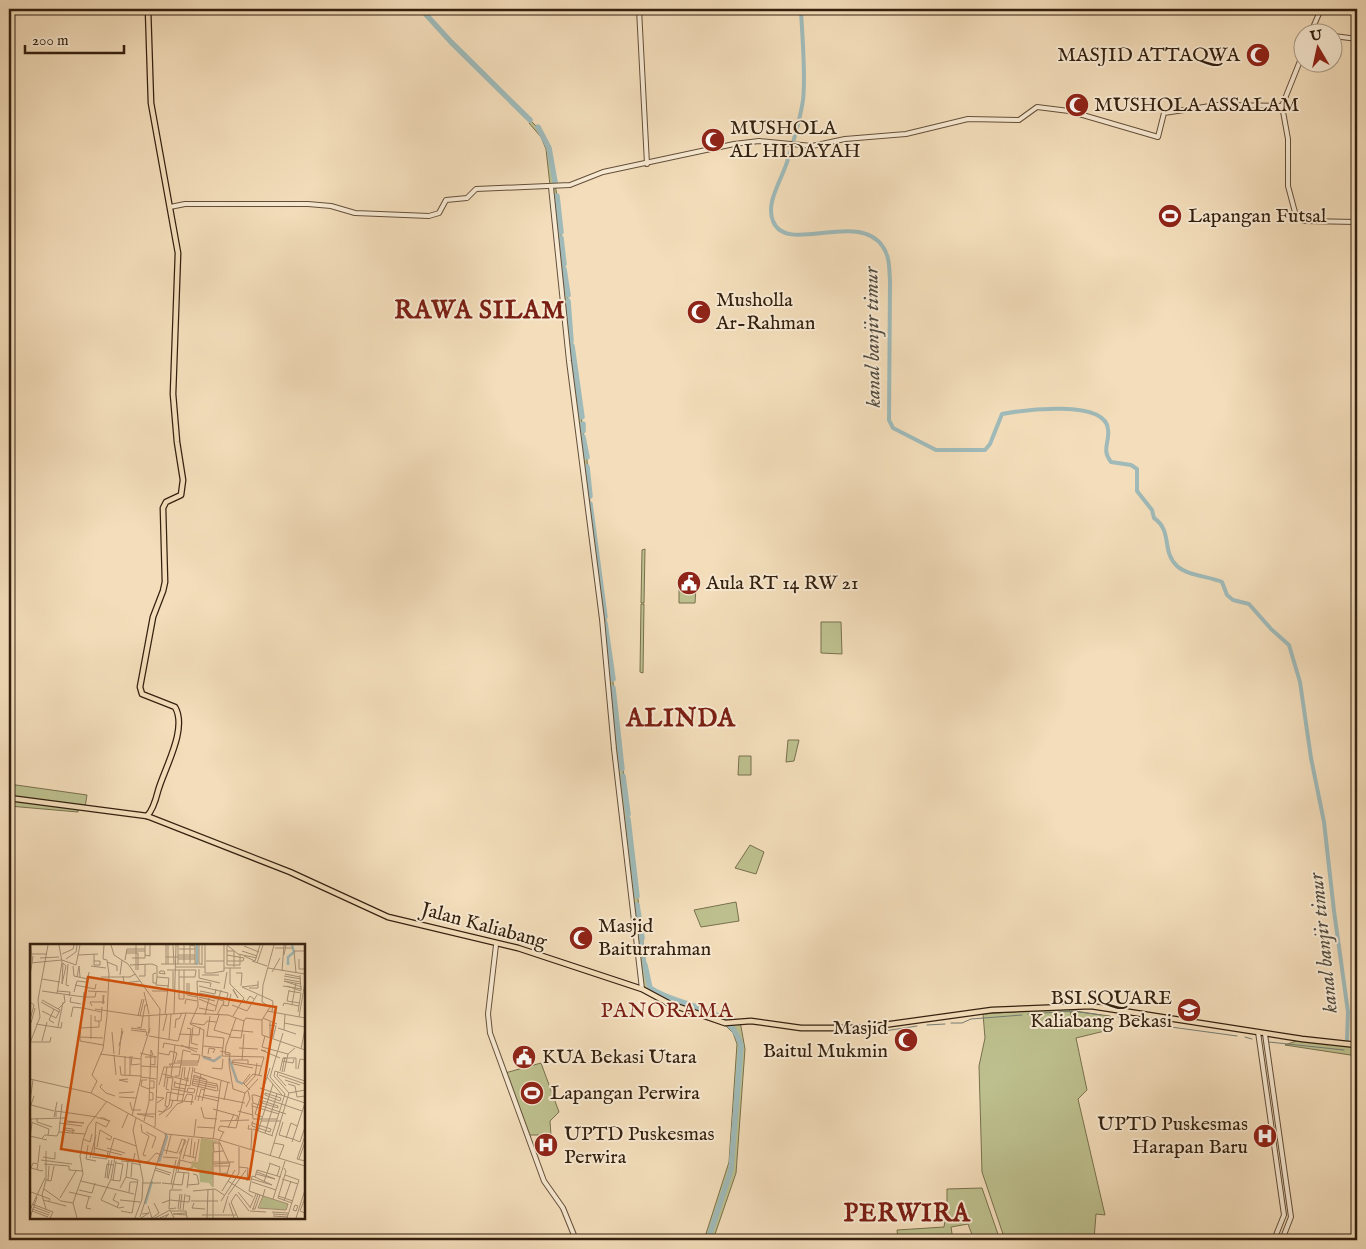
<svg xmlns="http://www.w3.org/2000/svg" width="1366" height="1249" font-family="'IM FELL English',serif">
<rect width="100%" height="100%" fill="#f3ddba"/>
<filter id="stains"><feTurbulence type="fractalNoise" baseFrequency=".004" numOctaves="4"/><feColorMatrix values="0 0 0 0 .2 0 0 0 0 .09 0 0 0 0 .02 0 0 0 .5 -.17"/></filter>
<radialGradient id="worn" r=".72"><stop offset=".6" stop-color="#630" stop-opacity="0"/><stop offset="1" stop-color="#630" stop-opacity=".3"/></radialGradient>
<g fill="#bdc08e" stroke="#78704e">
<path d="M531 121 544 134 549 148 557 196 578 395 587 460 590 504 601 578 647 977 650 988 655 991 720 1016 729 1022 740 1021 745 1049 736 1173 713 1240H704L729 1162 737 1044 733 1033 723 1023 642 989 601 611 571 376 546 149 541 137 529 123Z"/>
<path d="M645 549 644 603H641L642 550Z"/>
<path d="M679 586 696 587 695 603H679Z"/>
<path d="M641 604H644L643 673 640 672Z"/>
<path d="M821 622H841L842 654 821 653Z"/>
<path d="M788 740H799L794 761 786 762Z"/>
<path d="M739 756H751V775H738Z"/>
<path d="M9 784 87 795 85 807 78 806V812L9 806Z"/>
<path d="M750 845 764 852 756 874 735 868Z"/>
<path d="M736 902 739 921 701 927 694 910Z"/>
<path d="M1069 1008 1072 1018 1071 1011 1110 1016 1113 1029 1076 1038 1087 1090 1078 1099 1105 1215 1096 1214 1094 1240H1005L982 1172 979 1066 985 1038 983 1014Z"/>
<path d="M1302 1039 1357 1045V1056L1285 1045Z"/>
<path d="M541 1063 559 1112 550 1121 551 1135H527L505 1073Z"/>
<path d="M982 1188 1000 1240H974L968 1224 951 1227 953 1240H898L897 1230 944 1227 947 1208V1189Z"/>
</g>
<g fill="none" stroke-linecap="round" stroke-linejoin="round">
<g stroke="#747c75" stroke-width="1">
<path d="M1028 1014 1075 1011 1101 1015"/>
<path d="M1118 1017 1149 1024 1237 1036"/>
<path d="M951 1023H962L971 1019 1022 1015"/>
<path d="M927 1025 945 1024"/>
<path d="M878 1032 917 1026"/>
<path d="M1245 1037 1252 1039"/>
<path d="M1269 1042 1344 1050"/>
</g>
<g stroke="#9fbab9" stroke-width="4">
<path d="M801 9C802 36 806 74 803 100 800 120 794 140 788 159 783 178 765 202 773 221 786 256 859 209 883 247 890 257 889 269 890 280L889 420 893 428 936 450H985L990 444 1002 414C1023 410 1105 399 1108 429 1110 443 1101 449 1111 462L1131 465 1137 469V491L1152 510 1154 518C1173 531 1161 551 1177 566 1188 576 1208 576 1222 582L1227 595 1233 600 1249 604 1271 629 1289 645 1300 682 1311 758 1324 822 1334 911 1348 1012 1347 1040"/>
<path d="M643 955 645 965"/>
</g>
<g stroke="#9fbab9" stroke-width="5.5">
<path d="M421 9 451 42 530 120"/>
<path d="M538 127 549 148 555 182"/>
<path d="M557 196 561 232"/>
<path d="M561 238 564 264"/>
<path d="M564 269 568 295"/>
<path d="M568 301 571 341"/>
<path d="M572 346 582 417"/>
<path d="M583 431V424"/>
<path d="M583 437 587 457"/>
<path d="M587 467 590 496"/>
<path d="M590 504 605 617"/>
<path d="M605 623 613 679"/>
<path d="M613 688 622 769"/>
<path d="M623 776 628 814"/>
<path d="M628 819 637 896"/>
<path d="M637 905 642 938"/>
<path d="M641 943 642 949"/>
<path d="M645 965 650 988C680 1009 729 1003 741 1045L731 1170 708 1240"/>
</g>
<g stroke="#644f3a" stroke-width="6">
<g id="minor">
<path d="M639 9 647 164"/>
<path d="M1311 30 1320 32"/>
<path d="M1311 32 1321 9"/>
<path d="M1334 36 1357 39"/>
<path d="M1304 51 1282 106 1288 139V186L1296 216 1298 219 1304 221 1357 222"/>
<path d="M551 187 569 361 602 619 614 749 642 989"/>
<path d="M170 207 185 204H308L331 206 355 213 429 216 439 213 446 200 467 198 476 189 570 185 603 172 734 144 759 141 812 146 845 139 906 134 968 119 1019 120 1037 107 1069 111 1158 137 1164 113 1217 105 1282 106"/>
<path d="M496 945 488 1014 490 1033 544 1181 563 1208 576 1240"/>
<path d="M1258 1032 1284 1215 1274 1240"/>
<path d="M1265 1034 1291 1217 1282 1240"/>
</g>
</g>
<g stroke="#34200f" stroke-width="7">
<g id="major">
<path d="M9 798 147 816 290 872 388 917 518 948 642 989 670 1004 725 1023 751 1021 801 1028H862L992 1010 1091 1006 1302 1039 1357 1045"/>
<path d="M147 816C153 810 156 799 158 791 164 769 188 729 175 707L142 694 140 687 153 617 163 591 165 582 163 508 166 502 181 495 183 480 177 442 173 394 178 253 151 103 148 9"/>
</g>
</g>
<use href="#minor" stroke="#f7e9d2" stroke-width="4"/>
<use href="#major" stroke="#f3ddba" stroke-width="4.5"/>
</g>
<defs>
<g id="mosque-disc" transform="scale(1.25)"><circle r="9.5" fill="#8f2418" stroke="#f7e9d2"/><path d="M3.5-4.9A6 6 0 1 0 3.5 4.9A5 5 0 1 1 3.5-4.9Z" fill="#fff"/></g>
<g id="stadium-disc" transform="scale(1.25)"><circle r="9.5" fill="#8f2418" stroke="#f7e9d2"/><path d="M0-5a6.5 5 0 1 0 0 10a6.5 5 0 1 0 0-10ZM-3.5-1.8h7v3.6h-7Z" fill="#fff"/></g>
<g id="civic-disc" transform="scale(1.25)"><circle r="9.5" fill="#8f2418" stroke="#f7e9d2"/><path d="M-.6-6.5H3V-4.5H.6V-3L4-1V1h2V6H-6V1h2V-1L-.6-3ZM-1.2 2.5V6h2.4V2.5Z" fill="#fff"/></g>
<g id="university-disc" transform="scale(1.25)"><circle r="9.5" fill="#8f2418" stroke="#f7e9d2"/><path d="M0-5L7-2L0 1L-7-2ZM-4 1L0 2.5L4 1V4Q0 6-4 4Z" fill="#fff"/></g>
<g id="hospital-disc" transform="scale(1.25)"><circle r="9.5" fill="#8f2418" stroke="#f7e9d2"/><path d="M-5-5h3v3.5h4V-5h3V5h-3V1.5h-4V5h-3Z" fill="#fff"/></g>
</defs>
<g fill-rule="evenodd">
<use href="#mosque-disc" x="1258" y="55"/>
<use href="#mosque-disc" x="1077" y="105"/>
<use href="#mosque-disc" x="713" y="140"/>
<use href="#stadium-disc" x="1170" y="216"/>
<use href="#mosque-disc" x="699" y="312"/>
<use href="#civic-disc" x="689" y="583"/>
<use href="#mosque-disc" x="581" y="938"/>
<use href="#university-disc" x="1189" y="1010"/>
<use href="#mosque-disc" x="906" y="1040"/>
<use href="#civic-disc" x="524" y="1057"/>
<use href="#stadium-disc" x="532" y="1093"/>
<use href="#hospital-disc" x="1265" y="1136"/>
<use href="#hospital-disc" x="546" y="1145"/>
</g>
<g text-anchor="middle" dominant-baseline="central" stroke-width="4" stroke-linejoin="round" paint-order="stroke">
<g font-size="20" fill="#34200f" stroke="#f7e9d2" text-anchor="start">
<text x="1240" y="55" text-anchor="end">MASJID ATTAQWA</text>
<text x="1094" y="105">MUSHOLA ASSALAM</text>
<text x="730" y="128">MUSHOLA<tspan x="730" dy="23">AL HIDAYAH</tspan></text>
<text x="1188" y="216">Lapangan Futsal</text>
<text x="716" y="300">Musholla<tspan x="716" dy="23">Ar-Rahman</tspan></text>
<text x="706" y="583">Aula RT 14 RW 21</text>
<text x="598" y="926">Masjid<tspan x="598" dy="23">Baiturrahman</tspan></text>
<text x="1172" y="998" text-anchor="end">BSI SQUARE<tspan x="1172" dy="23">Kaliabang Bekasi</tspan></text>
<text x="888" y="1028" text-anchor="end">Masjid<tspan x="888" dy="23">Baitul Mukmin</tspan></text>
<text x="542" y="1057">KUA Bekasi Utara</text>
<text x="550" y="1093">Lapangan Perwira</text>
<text x="1248" y="1124" text-anchor="end">UPTD Puskesmas<tspan x="1248" dy="23">Harapan Baru</tspan></text>
<text x="564" y="1134">UPTD Puskesmas<tspan x="564" dy="23">Perwira</tspan></text>
</g>
<g font-size="20" fill="#34200f" stroke="#f7e9d2">
<text transform="translate(484 926) rotate(15)">Jalan Kaliabang</text>
</g>
<g font-size="21" font-style="italic" fill="#544e42" stroke="#f7e9d2">
<text transform="translate(873 337) rotate(-91)">kanal banjir timur</text>
<text transform="translate(1324 943) rotate(-96)">kanal banjir timur</text>
</g>
<g font-size="21" letter-spacing="1" fill="#7a1f14" stroke="#f7e9d2">
<text x="667" y="1011">PANORAMA</text>
</g>
<g font-size="25" font-weight="bold" letter-spacing="1" fill="#7a1f14" stroke="#f7e9d2">
<text x="480" y="311">RAWA SILAM</text>
<text x="681" y="719">ALINDA</text>
<text x="907" y="1214">PERWIRA</text>
</g>
</g>
<g transform="translate(30 944)">
<rect width="275" height="275" fill="#f3ddba"/>
<path d="M171 194 189 197 184 199 182 243 179 239 170 238 169 226 164 223 158 227 154 225 161 223 162 217 168 218ZM233 252 258 260 256 266 229 264Z" fill="#bdc08e"/>
<path fill="none" stroke="#9fbab9" stroke-width="2.5" d="M167 1V21M258 21V13L264 8 262 1M173 113 184 117 191 112M199 114 207 137 213 140M129 218 137 193 135 189M115 260 122 237"/>
<path fill="none" stroke="#a79176" stroke-width="1" d="M1 1 2 18M81 1 84 11 98 20 130 65 125 183M106 1V26M136 1V20M138 1V20M143 1 144 20M148 1V20M154 1V19M160 1 165 2V20M169 1V20H172M172 1V21M175 1V29H183L194 27V1M197 1 208 10 227 14M244 1 233 41 232 58 240 63 232 76V91L275 106M197 2V21H210V11M214 2 229 8M245 4H263M149 5H165M97 7H115M197 7H204V23M212 7 227 12M96 9H108V26M0 10H17M32 10 43 5 44 1M48 11 68 10M115 11 120 12V1M148 11H165M197 11 214 14 213 17H197M214 12 225 17 230 1M136 13H165M10 14 29 13M102 14H115V1M36 15 46 8 47 1M148 15H165M269 15V25H275M95 16 97 5H115M64 17H70V21H64V10M176 17H194M222 17 237 22M77 18 87 22V27M0 19 32 16 46 21 50 1M160 19V1M227 19 233 1M38 20 36 41 39 42M131 20H167M100 21 122 20 127 22V33L139 34 135 71M43 22 44 32 58 35 59 28M61 22 76 24M146 23H175M194 24H211M200 24V40L214 54 203 72M238 24 275 30M169 25V34L190 39M137 26H166L165 33H149M149 26V46M130 27H134L135 30 129 29ZM143 27V45M252 27 254 1H256L254 11M242 28 250 14M206 29H212L211 42M266 29 264 7H275M255 30 270 33M90 31 92 16M172 31H189M0 32 3 12M93 32 94 39 110 37M109 32H115V21M254 32 271 35M47 33 49 22 50 33M71 33H100L105 30M127 33 126 41 139 42M12 35 30 38M254 35 271 38M254 37 272 43M254 37 271 40M126 39H123V30L126 29M157 39V51L167 53M159 39V50L167 51M32 40 36 22 33 19M32 40 33 19M45 41 65 45 66 40M228 41 212 43 243 57 242 68M169 42 198 49 197 54M253 42 272 45M257 42 271 47 270 31M180 43 181 39 167 37 168 62 160 80 174 86 172 112 181 114M219 44H228V37M194 45 197 28M203 46 208 54 203 45M259 46 257 57 270 59M12 47 54 53M27 47 40 48 39 52M58 47 77 48M122 47H138M170 47 185 50 186 45M259 47 271 49 268 68M44 48 47 37 56 38M114 48 119 70M149 48V55H154V26M169 49 200 55M27 50 32 18 29 1M73 51V60L74 51M177 52 194 57 193 61M41 53 40 58 51 60M54 53H65L66 48M169 53 185 57M169 55 186 62M213 55 216 58 220 52 224 55M0 58 4 61 0 76M11 58 29 68M155 60 156 55 167 57M262 60 266 39M202 61 217 67 227 51M62 62 60 58H75M253 62 254 59 269 62M53 64 71 68M169 64 184 67M28 65 35 58 34 51M65 65 112 72 156 69 198 71 214 77 216 74 232 76M12 67 26 74 30 66 12 56M185 67 191 46M237 67 275 74M144 70 146 1M61 71V95M175 71 179 54M187 71 192 61 198 62 201 50M189 71 184 86 201 91M65 72V77H71L72 63M108 72 112 55M110 72 114 55M41 73 43 63 52 64M269 73 275 38M233 74 247 80M240 78V94M1 79 5 64M24 79 19 76 24 65M160 79 174 81 177 77 186 78M254 79 275 83M6 80 31 84 32 78M239 81 246 82 243 94M28 83 33 58M107 83 111 84 115 61H118M163 83 161 99 168 101M51 84 69 83V77M101 84 116 86M145 84 146 75H149L152 69M157 84 161 85 159 103M248 84 266 90M101 86 117 88 116 92M201 86 223 88M254 86 255 70M133 87 137 70M82 88 84 110M119 89V71M149 90 169 91 170 83M119 92 148 97 156 69M176 92 194 94M177 92 180 72M235 92 232 103 258 110M50 93 54 48M50 93V97L73 101M50 93 73 94M199 93 211 94 214 77M194 94 192 112 234 113M139 95 141 70M12 97 17 78M1 98H20L21 93M0 99 10 73 8 56 18 1M151 101 167 108M89 102 93 87M173 102 193 104M133 104 134 99 168 105M209 104 228 105M271 105 275 85M140 107 147 109 144 120H139L141 122M190 107 200 109 199 120 203 145 215 149 228 135M236 107 231 106 250 114M110 109 127 113M128 109 139 111 140 107M70 110 111 115M178 110 179 104 185 105 183 109M84 111 86 131M89 111 92 84M200 111 195 110 196 102 206 74M95 112V131M100 112V131M102 112 101 121 110 120M115 113H125V121L120 120M253 114H266V125M212 116 214 90M147 117H169M252 117 263 119 264 115M202 118 231 122M145 119H168L170 111 161 110M202 120 203 116H218V120M203 120 223 124M151 121H168M90 122 91 131 111 132M111 122 127 123M155 123 154 134 159 135M165 124 164 128 200 139M182 124 192 125 193 115M268 125 270 115 275 116M250 127 253 114 257 115M248 128 247 132 256 142M252 128 255 113M254 128 258 110 265 104M133 130 159 137M229 131 234 113M249 131 275 140M141 132 145 101M145 132H149L153 106 161 108M111 133 126 135M138 133 136 145 139 146M164 133 177 136 172 157M237 133 252 151M0 135 61 149 136 190 186 195 275 222M98 135 89 136 98 138M163 135 187 140 188 147M117 136H112L111 142 119 145M255 136 270 141M145 137 144 143 156 145M163 137 187 142M145 139 160 142 163 123M162 139 186 144M72 140 70 143 76 149 85 152M214 140 223 130 232 132M258 140 265 142 267 153 275 152M129 141 134 123H151M162 141 187 147M162 141 164 131 175 135M216 142 225 132 227 119M134 143 137 123M119 144H124V137H120M230 144 275 159M142 145 149 146 157 148 164 149 165 145 158 144 157 148M220 146 213 139 220 130M61 149 67 137 62 131 73 105 77 72 79 30 77 16 73 15 74 1M89 149 104 148M235 149 251 154 250 157 235 151ZM259 149 244 132 245 127 275 137M259 149 275 146M174 151 215 159M225 151 272 167M225 151H222L223 159 256 170M4 152 1 161 24 167M167 152 189 157M89 153 106 154M126 153 134 154 127 159M119 156H123V149L119 148M139 156 164 158M165 156 171 130M194 156 198 138M0 157 3 136M147 157 153 123M154 157 157 150 163 151 161 161M168 157 171 145 175 146M233 157 248 162V164L232 159ZM100 158 102 166H111M152 158 160 123M222 159 223 175H247M222 162 249 170M138 163 135 162 137 148 154 151M171 163 174 174 187 175M216 163 220 155 218 147M183 165 208 172 206 176M128 167 133 168 139 161 143 134 136 133M208 167 223 171M129 171 141 163 143 156M102 172 111 134V113L120 84M24 173 27 158M26 173V167L67 173M124 173 107 170H125M136 173 147 160 153 158M232 173 225 170 240 124M7 174V178L22 183M67 174H74L79 177 70 174M0 175 36 174M1 175V178L19 185 18 191M114 177 119 158 121 106 123 111M190 177 219 176M231 177H250M37 178 54 179 37 177M66 178 64 210 85 213 81 235 71 256M66 178 76 183 80 176M253 178 249 191 263 195M29 179 52 182M222 179 241 185 240 188 222 182V179L223 177M111 180 112 188 119 192 113 211 116 212M219 181 218 185H222L221 205M167 183 185 184M92 184 98 170M198 184 204 170M223 185 243 192M228 187 243 140M29 188 32 160M116 188 126 193 122 204M193 188 188 186 190 182 206 184 215 149M235 189 247 150M43 190V185L35 184V186L39 187H43L45 186M242 191 255 150 240 133 253 89M0 192 17 196M164 192 166 175M275 192 267 215 275 217M0 194 2 179M12 194 15 191 27 192 29 188 55 190M256 194 261 179 267 182M53 195 60 198 62 190M183 195 191 137M263 195 270 198 275 183M262 198 275 159M244 199 254 201 249 214M58 201 56 215 66 217M67 203 70 186 82 193 80 196 76 194M65 204 92 211M77 204 95 209M134 206 147 209 152 195 156 197 149 210M184 208 183 199H190L199 219M136 210 141 191M154 211 159 194M79 212 84 194 106 202M160 212 162 194M240 212 259 149M13 213 25 215V208M62 213 77 215 78 207M133 213 148 214M163 213 165 198M60 214 66 191M153 215 154 211 166 214M269 215 275 198M11 216 42 220M91 217 103 218 105 209M165 217 169 195M111 218H118L126 209 132 211M183 218H204M8 219 10 201M239 219 250 223 247 232M14 220 39 222M183 220 200 219 197 230M39 222V226L53 227M184 222H200M209 223 218 224 217 237M125 224 141 229M254 224 256 227 248 254 262 259M7 226 8 220 3 219 1 224 12 227 13 226M125 226 140 231M146 227 155 195M146 228 159 229 157 244M148 228 150 216 162 219M227 228 245 235M190 229 189 197 194 187M183 230 198 229M226 230 245 235M255 231 269 236 257 274M101 233 102 219 111 221M75 234 77 220 83 221M77 234 79 216M78 235 82 216M222 235 242 241 225 233M252 235 268 240M16 236 21 237 24 222M81 236 90 237 93 220 86 219M83 236 86 217M18 237 19 222M51 237 104 250M198 237 223 253M222 238 246 246M234 238 240 220M112 239H131M132 239 152 241 154 229M141 240 146 216M158 241 169 240 167 231 163 230M183 243V208L193 207M90 244 96 233 98 217M14 245 31 257 43 259M142 245 146 228M235 245 233 252 219 247 222 232 225 233 227 226 251 233M49 246 62 249 65 239M163 247 185 245 194 251M192 247 205 226M1 248 20 255 19 257M39 248 61 253M99 248 100 238H107M208 248 220 263M86 249 83 256 89 259 87 263M198 251 216 226M233 252 258 260 256 266 228 264ZM248 252 263 257M59 253 56 264 61 265M30 254 46 227M275 254 270 267 275 269M243 255 255 217M13 256 36 262M71 256 89 264 94 263M90 256 110 258M161 257H188M191 257 209 229V203M254 257 261 237M132 259 140 256 159 258 160 252H156M164 259 162 264 175 265M199 259 204 274M2 260 23 268 20 274M265 261 268 262 266 267 263 266ZM118 262 122 274 129 269 124 259M4 263 20 269M146 264 139 265 140 246H152M220 264 226 250M2 265 19 271M16 265 12 251 16 236V207M148 265 150 250M222 265H225L230 251M223 265 228 250M0 266 15 234M150 266 152 250M153 266 155 250M2 267 18 273M91 267 102 269 108 236 96 233M141 267H156L157 274M220 267 236 268M242 268 258 269M156 269 143 270 157 271M193 269 198 252M243 270 258 271M172 271H206M243 272 258 273M110 273 136 191M0 274 7 253M47 274 43 259 53 230 50 212 53 196 58 182 77 157M105 274 112 255 113 236 103 186 106 174M111 274 119 269 112 270M125 274 140 266 144 274M130 274 139 270 135 274M177 274 178 245M183 274V245M208 274 201 258 206 250 219 267M266 274 275 246"/>
<path fill="#d6530c" fill-opacity="0.15" stroke="#d6530c" stroke-width="2.5" d="M58 33 246 63 219 235 31 205Z"/>
<rect width="275" height="275" fill="none" stroke="#34200f" stroke-width="2.5"/>
</g>
<rect width="1366" height="1249" fill="none" stroke="#f3ddba" stroke-width="30"/>
<rect x="10" y="10" width="1346" height="1229" fill="none" stroke="#34200f" stroke-width="2.5"/>
<rect x="15" y="15" width="1336" height="1219" fill="none" stroke="#34200f"/>
<g transform="translate(1318 48) rotate(351)"><circle r="24" fill="#f7e9d2" stroke="#a99984"/>
<path d="M0-4L9 19L0 12L-9 19Z" fill="#8f2418"/>
<text y="-8" font-size="14" font-weight="bold" text-anchor="middle" fill="#34200f">U</text>
</g>
<path d="M25 45v8h99v-8" fill="none" stroke="#34200f" stroke-width="2.5"/>
<text x="32" y="45" font-size="15" fill="#34200f" stroke="#f7e9d2" stroke-width="4" paint-order="stroke">200 m</text>
<rect width="100%" height="100%" filter="url(#stains)"/>
<rect width="100%" height="100%" fill="url(#worn)"/>
</svg>
